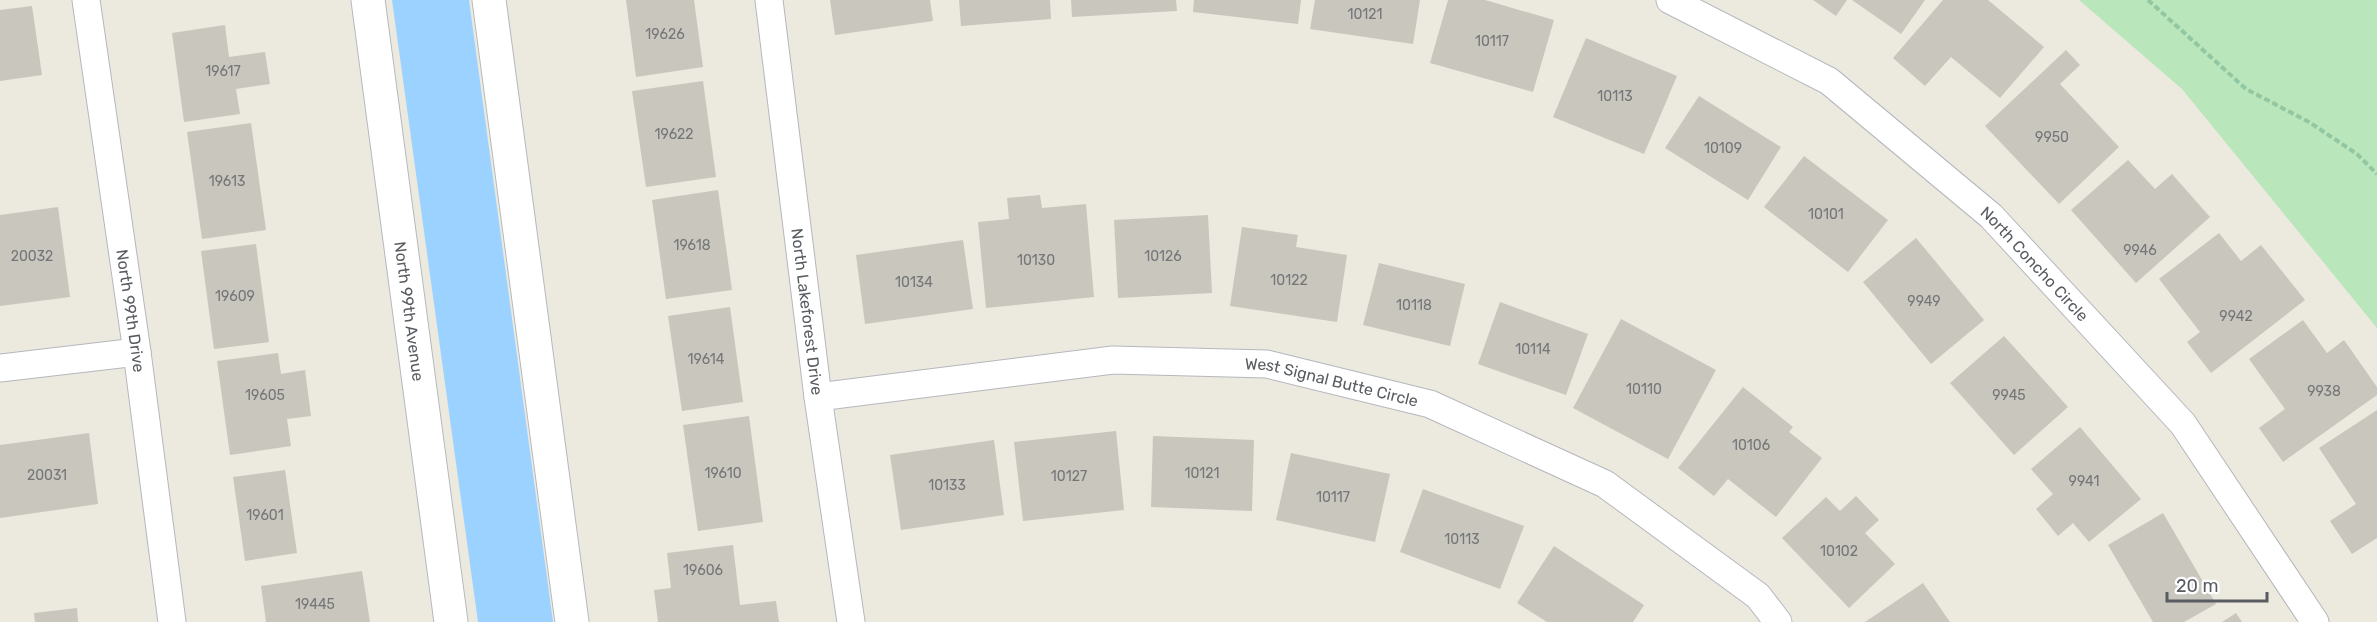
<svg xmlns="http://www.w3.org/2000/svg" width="2377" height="622" font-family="Rubik,sans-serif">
<rect width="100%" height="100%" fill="#ece9df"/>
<path fill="#b9e6ba" d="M2079 0H2377V328L2182 89Z"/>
<path fill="#9cd2ff" d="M392 0H469L553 622H478Z"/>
<g fill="#c9c6be">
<path d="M626 0H694L703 67 636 77Z"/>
<path d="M830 0H930L933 21 835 35Z"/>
<path d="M959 0H1050L1051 19 961 26Z"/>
<path d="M1071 0H1176L1177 11 1072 17Z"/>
<path d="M1194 0H1301L1298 24 1193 12Z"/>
<path d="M1315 0H1420L1413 44 1310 29Z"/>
<path d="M1448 0H1485L1554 20 1533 92 1430 63Z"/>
<path d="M1813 0H1847L1836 16Z"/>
<path d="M1852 0H1925L1901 34Z"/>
<path d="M1943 0H1988L2044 47 2000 98 1951 57 1925 86 1893 58Z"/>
<path d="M32 6 42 75 0 81V10Z"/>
<path d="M225 25 229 57 265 52 270 84 236 89 240 114 184 122 172 33Z"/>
<path d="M1586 38 1677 76 1644 154 1553 117Z"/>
<path d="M2066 50 2080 65 2060 84 2119 147 2059 204 1985 126Z"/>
<path d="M703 81 716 177 646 187 632 91Z"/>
<path d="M1699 96 1781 147 1748 200 1665 148Z"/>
<path d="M251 123 266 230 202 239 187 132Z"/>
<path d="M1804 156 1888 220 1848 272 1764 207Z"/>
<path d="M2128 160 2155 189 2172 174 2210 217 2136 283 2071 210Z"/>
<path d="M718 190 732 290 666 299 652 200Z"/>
<path d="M1040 195 1042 208 1086 204 1094 297 986 308 978 222 1009 219 1007 198Z"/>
<path d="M58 207 70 297 0 306V215Z"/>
<path d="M1208 215 1212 293 1118 298 1114 220Z"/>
<path d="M1242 227 1298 235 1296 247 1347 255 1337 322 1230 306Z"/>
<path d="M2219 233 2241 261 2261 245 2305 300 2211 373 2187 342 2200 332 2159 279Z"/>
<path d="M1916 238 1984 320 1931 364 1863 282Z"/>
<path d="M963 240 973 309 865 324 856 255Z"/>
<path d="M256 244 269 342 214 349 201 251Z"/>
<path d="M1379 263 1465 284 1450 346 1363 325Z"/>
<path d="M1500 302 1588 334 1566 395 1478 364Z"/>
<path d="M730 307 743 402 682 411 668 316Z"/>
<path d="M1621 319 1716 370 1668 459 1573 408Z"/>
<path d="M2303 320 2327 353 2344 340 2377 387V395L2283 462 2259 428 2285 409 2249 359Z"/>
<path d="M2004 336 2068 407 2014 455 1950 383Z"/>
<path d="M278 353 281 374 305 370 311 416 287 419 291 446 230 455 217 361Z"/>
<path d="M1743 387 1793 427 1789 432 1822 458 1776 517 1728 479 1714 496 1678 468Z"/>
<path d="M2377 410V538L2352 554 2330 521 2356 504 2319 448Z"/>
<path d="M749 416 763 522 698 531 683 425Z"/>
<path d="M2080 427 2141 499 2089 542 2073 523 2058 536 2036 509 2053 494 2031 469Z"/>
<path d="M1116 431 1124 510 1023 521 1014 442Z"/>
<path d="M89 433 98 504 0 518V445Z"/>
<path d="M1153 436 1254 440 1252 511 1151 507Z"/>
<path d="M994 440 1004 515 901 530 890 455Z"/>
<path d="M1291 453 1390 474 1375 542 1276 520Z"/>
<path d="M285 470 297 553 245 561 233 477Z"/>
<path d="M1423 489 1524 526 1500 589 1400 552Z"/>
<path d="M1856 496 1879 520 1865 533 1895 564 1849 608 1782 538 1826 497 1840 511Z"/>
<path d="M2163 513 2216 604 2184 622H2153L2108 545Z"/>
<path d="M733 545 740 605 776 601 779 622H658L654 590 671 588 667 553Z"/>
<path d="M1554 546 1644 605 1633 622H1547L1517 603Z"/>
<path d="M362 571 370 622H266L261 586Z"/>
<path d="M1923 583 1950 622H1865Z"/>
<path d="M77 608 78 622H35L34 613Z"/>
<path d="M2236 613 2242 622H2222Z"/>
</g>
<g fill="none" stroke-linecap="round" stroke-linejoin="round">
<g stroke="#b5b7bd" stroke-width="29">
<g id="minor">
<path id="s1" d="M86 0 137 352 172 622"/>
<path id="s2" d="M769 0 818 397 851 622"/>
<path id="s3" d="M1670 0 1829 81 1991 216 2183 424 2315 622"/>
<path d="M0 368 137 352"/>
<path id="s4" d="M818 397 1113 360 1267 364 1430 404 1605 484 1758 596 1778 622"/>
</g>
</g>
<g stroke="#b5b9bf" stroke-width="35">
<g id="secondary">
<path id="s5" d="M368 0 451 622"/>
<path d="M489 0 572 622"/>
</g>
</g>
<path stroke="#92c7a2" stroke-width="4" stroke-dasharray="6 3" stroke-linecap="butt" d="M2148 0 2246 89 2309 122 2357 154 2377 174"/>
<use href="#minor" stroke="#fff" stroke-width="27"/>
<use href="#secondary" stroke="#fff" stroke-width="33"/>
</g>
<g text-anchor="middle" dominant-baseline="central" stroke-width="5" stroke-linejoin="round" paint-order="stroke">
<g font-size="14" fill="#747678">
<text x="1365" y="14">10121</text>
<text x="665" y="34">19626</text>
<text x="1492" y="41">10117</text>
<text x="223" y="71">19617</text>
<text x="1615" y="96">10113</text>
<text x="674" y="134">19622</text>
<text x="2052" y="137">9950</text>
<text x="1723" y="148">10109</text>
<text x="227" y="181">19613</text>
<text x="1826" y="214">10101</text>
<text x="692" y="245">19618</text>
<text x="2140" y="250">9946</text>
<text x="32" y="256">20032</text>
<text x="1163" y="256">10126</text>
<text x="1036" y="260">10130</text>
<text x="1289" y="280">10122</text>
<text x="914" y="282">10134</text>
<text x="235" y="296">19609</text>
<text x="1924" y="301">9949</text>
<text x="1414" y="305">10118</text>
<text x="2236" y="316">9942</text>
<text x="1533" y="349">10114</text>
<text x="706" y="359">19614</text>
<text x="1644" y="389">10110</text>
<text x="2324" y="391">9938</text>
<text x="265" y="395">19605</text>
<text x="2009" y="395">9945</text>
<text x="1751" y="445">10106</text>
<text x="723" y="473">19610</text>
<text x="1202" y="473">10121</text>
<text x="47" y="475">20031</text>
<text x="1069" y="476">10127</text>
<text x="2084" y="481">9941</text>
<text x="947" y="485">10133</text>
<text x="1333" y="497">10117</text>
<text x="265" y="515">19601</text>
<text x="1462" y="539">10113</text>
<text x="1839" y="551">10102</text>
<text x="703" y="570">19606</text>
<text x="315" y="604">19445</text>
</g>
<g font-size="16" fill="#585c61" stroke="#fff">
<text stroke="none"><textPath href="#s3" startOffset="454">North Concho Circle</textPath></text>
<text stroke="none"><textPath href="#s1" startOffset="314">North 99th Drive</textPath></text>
<text stroke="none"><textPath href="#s5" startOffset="314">North 99th Avenue</textPath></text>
<text stroke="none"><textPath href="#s2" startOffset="314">North Lakeforest Drive</textPath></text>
<text stroke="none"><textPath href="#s4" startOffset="518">West Signal Butte Circle</textPath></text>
</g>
</g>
<path d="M2167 592v9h100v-9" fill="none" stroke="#585c61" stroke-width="3"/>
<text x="2176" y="592" font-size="18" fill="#585c61" stroke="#ffffff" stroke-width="4.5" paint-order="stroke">20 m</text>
</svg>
